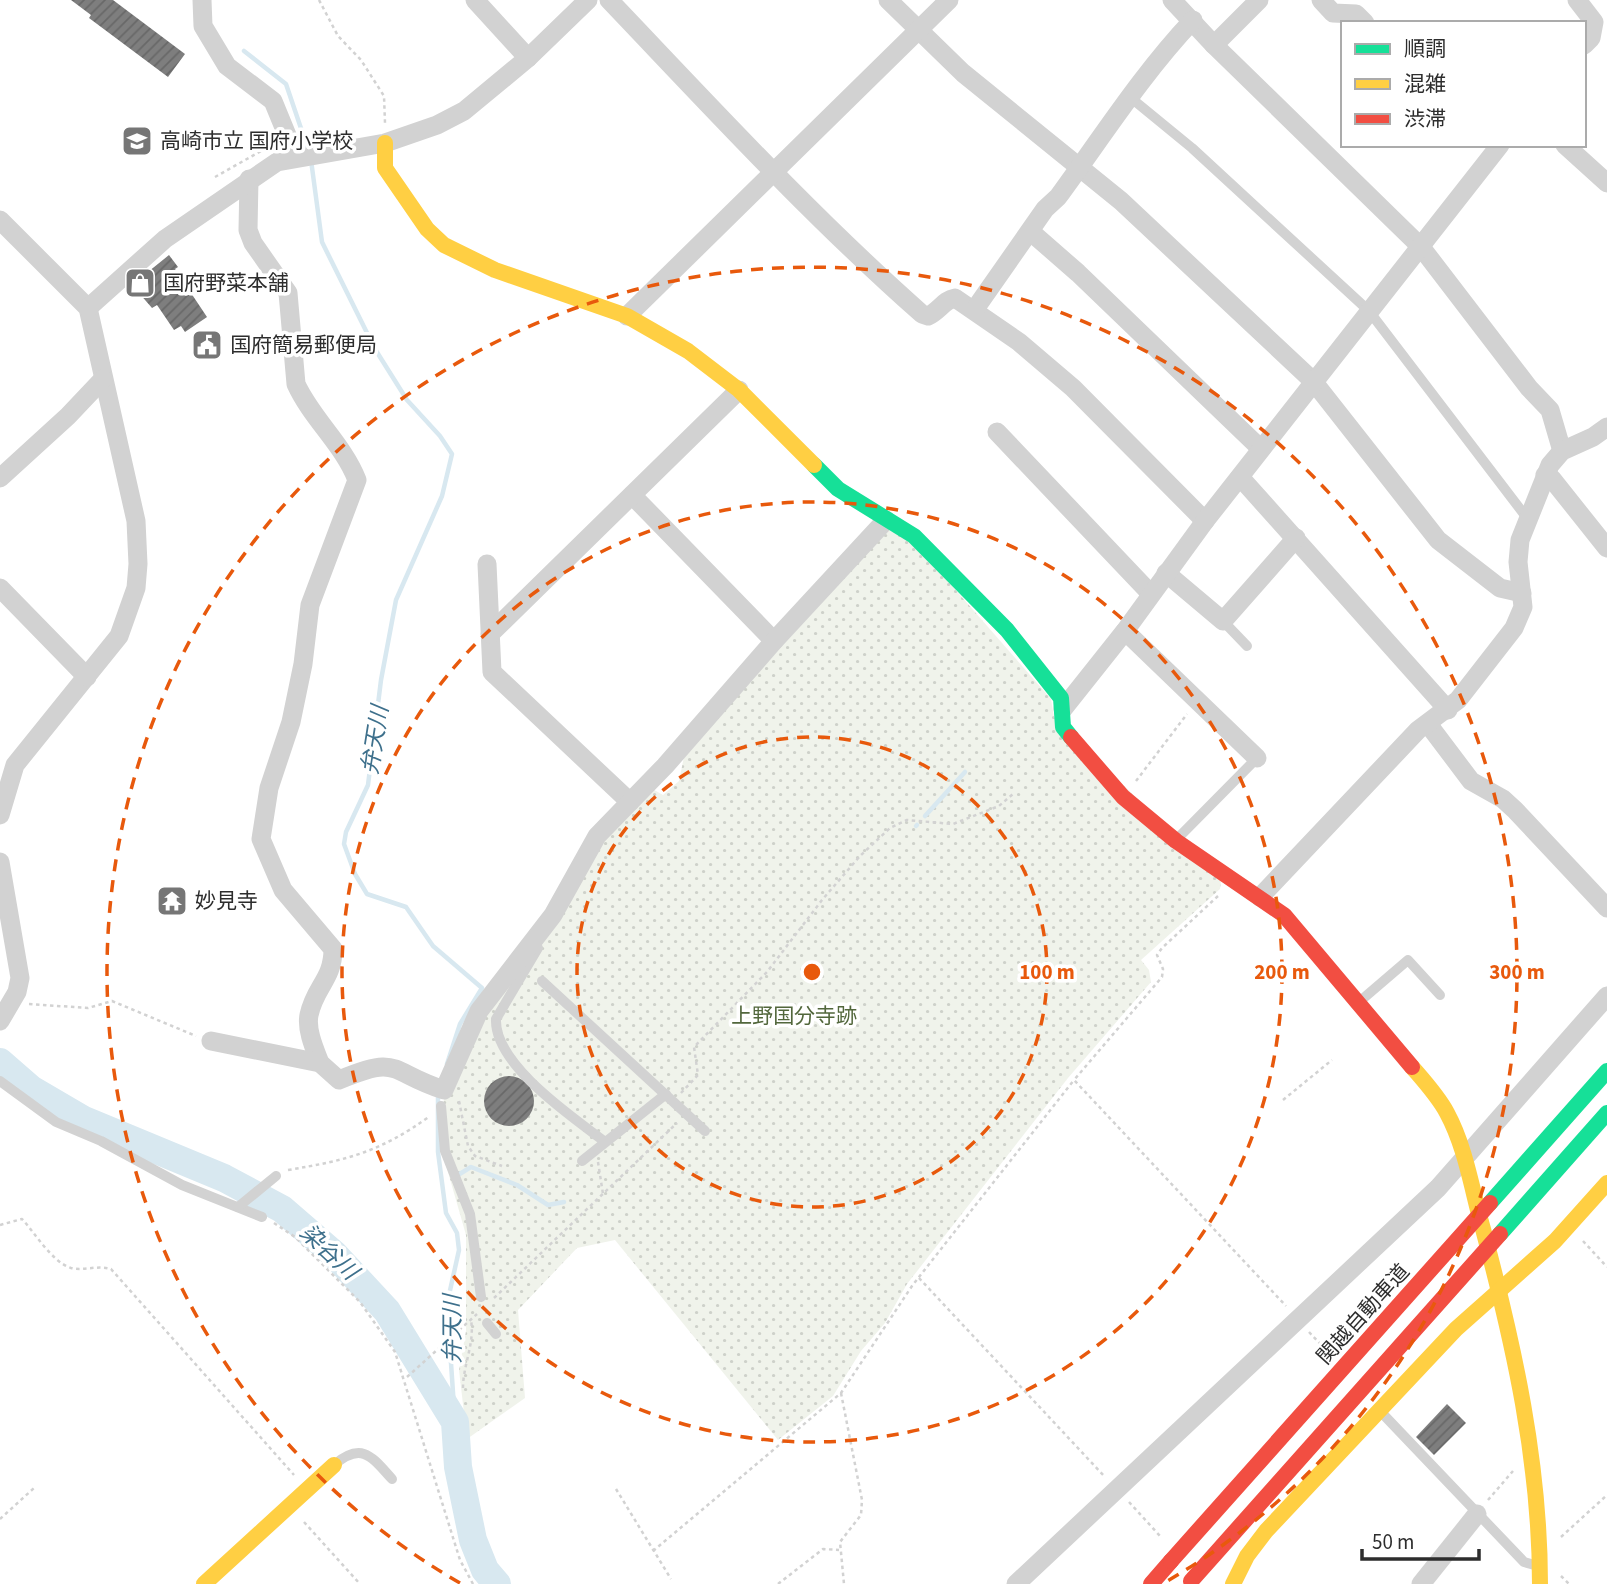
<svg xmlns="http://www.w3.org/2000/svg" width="1607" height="1584" font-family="'Source Sans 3','Noto Sans JP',sans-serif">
<defs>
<pattern id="park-dots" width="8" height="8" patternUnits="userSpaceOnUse" patternTransform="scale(1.75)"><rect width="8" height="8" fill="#f0f3eb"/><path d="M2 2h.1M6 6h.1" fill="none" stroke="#ced1ca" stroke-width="1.8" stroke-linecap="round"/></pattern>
<pattern id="building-hatch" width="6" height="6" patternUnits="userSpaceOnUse" patternTransform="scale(1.75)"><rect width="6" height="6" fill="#7e7e7e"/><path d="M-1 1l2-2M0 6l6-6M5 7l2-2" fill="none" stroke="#686868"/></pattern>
</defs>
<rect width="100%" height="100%" fill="#fff"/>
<path fill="url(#park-dots)" d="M888 530 911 539 1051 699 1054 717 1221 881 1220 889 1141 960 1149 970 1151 982 1068 1078 907 1284 885 1323 861 1351 833 1396 778 1440 615 1240 577 1248 518 1310 525 1398 467 1439 459 1370 466 1331V1235L442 1151 440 1113 451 1076 472 1032 582 868 649 787 663 795 679 781 685 752Z"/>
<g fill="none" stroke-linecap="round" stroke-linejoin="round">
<g stroke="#d8e8f0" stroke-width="4.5">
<path d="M244 51 286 84 309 152"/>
<path d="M311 160 322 242 375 349 407 400 440 436 452 454 442 496 396 600 381 680 368 785 346 832 344 844 355 874 367 894 406 907 433 946 482 988 460 1024 447 1064"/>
<path d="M925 816 965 772"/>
<path d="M916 826 917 825"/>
<path d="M438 1092V1152L446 1213 457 1233 459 1250 447 1304 455 1422"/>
<path d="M458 1175 471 1167 517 1185 548 1205 564 1202"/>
</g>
<path stroke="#d8e8f0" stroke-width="28" d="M0 1062 31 1089 84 1120 224 1178 282 1209 334 1254 387 1311 455 1422 458 1467 473 1540 485 1570 497 1584"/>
</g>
<g fill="url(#building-hatch)">
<path d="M71 0H113L185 54 168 77 89 18 91 15Z"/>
<path d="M169 255 178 267 175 269 207 317 185 332 181 326 174 330 157 305 152 308 132 285Z"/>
<circle cx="509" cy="1101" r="25"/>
<path d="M1447 1404 1466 1423 1434 1455 1416 1437Z"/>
</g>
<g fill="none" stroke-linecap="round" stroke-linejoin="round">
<g stroke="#d2d2d2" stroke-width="2.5" stroke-dasharray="3.5 3.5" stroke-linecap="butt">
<path d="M319 0 338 36 361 60 384 96 385 123"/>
<path d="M215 177 261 151"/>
<path d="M1136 781 1187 714"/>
<path d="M1218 896 1162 948 1157 955 1163 969 1162 977 1074 1080 1286 1306"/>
<path d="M29 1004 88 1008 112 1001 196 1036"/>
<path d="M681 1093 698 1075 694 1047 767 972 822 900 860 856 890 828 907 820 953 824 999 806 1013 794"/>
<path d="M1283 1100 1332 1060"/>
<path d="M459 1101 468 1146 475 1156 502 1166"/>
<path d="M598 1162 603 1194"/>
<path d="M288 1170C348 1160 380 1152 430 1116"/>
<path d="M274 1223 295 1237 360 1302 395 1352 460 1560 473 1584"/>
<path d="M0 1225 22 1219C35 1233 52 1262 71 1268 84 1271 97 1265 111 1269L294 1475"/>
<path d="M1583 1241 1607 1267"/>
<path d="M919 1278 1105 1477"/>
<path d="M494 1298 677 1123"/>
<path d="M1309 1332 1326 1350"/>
<path d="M407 1377 477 1314"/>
<path d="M463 1388C463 1365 475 1343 471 1320"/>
<path d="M841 1393 862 1500 861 1515 840 1542 844 1584"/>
<path d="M616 1489 671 1579"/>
<path d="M1488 1500 1513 1471"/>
<path d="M1129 1502 1160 1536"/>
<path d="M0 1519 34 1488"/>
<path d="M304 1522 360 1584"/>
<path d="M1561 1537 1607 1495"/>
<path d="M653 1551 841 1393 912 1286 1074 1080"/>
<path d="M1561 1576 1569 1584"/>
<path d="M778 1584 823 1549 839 1550"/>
</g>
<g stroke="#d2d2d2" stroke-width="10">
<path d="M1131 98 1192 148 1369 311 1527 518"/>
<path d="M1223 621 1247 646"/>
<path d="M1176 840 1257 758"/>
<path d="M538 948 496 1019C494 1064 571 1116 604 1141"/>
<path d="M542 981 705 1131"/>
<path d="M1359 1002 1408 960 1440 995"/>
<path d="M0 1081 56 1122 101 1141 182 1185 262 1217"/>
<path d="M441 1106 445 1151 470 1214 481 1297"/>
<path d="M582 1161 666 1094"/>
<path d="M238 1207 276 1176"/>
<path d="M487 1323 496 1334"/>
<path d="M1380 1411 1524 1562 1538 1566"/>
<path d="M334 1465C362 1441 372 1457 392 1479"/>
</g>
<g stroke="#d2d2d2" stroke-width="19">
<path d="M202 0 203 26 227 66 273 101 296 157"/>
<path d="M475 0 528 58"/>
<path d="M609 0C711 107 811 216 922 314L928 316C939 311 944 300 955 298L1019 342 1073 388 1205 521"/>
<path d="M888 0 963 73 1121 201 1313 381 1438 540 1500 588 1522 593"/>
<path d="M1172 0 1214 45 1421 247 1529 388 1550 410 1562 451"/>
<path d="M1321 0 1333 13 1356 14 1365 23"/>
<path d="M1577 0 1594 22 1591 38 1584 45"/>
<path d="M1214 45 1259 0"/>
<path d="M1565 145 1607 183"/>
<path d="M249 179 248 230 253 243 288 293 296 384C312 419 343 444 357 480L310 605 303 664 291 722 269 788 261 839 283 890 333 949C333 980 315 986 309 1015 306 1030 315 1050 320 1063"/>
<path d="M0 220 88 308 136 521 138 564 136 588 119 636 15 765 0 815"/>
<path d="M1031 232 1078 273 1261 449"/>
<path d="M88 308 165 239 277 162 385 143 437 125 464 111 528 58 588 0"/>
<path d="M975 309 1045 209 1058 197C1102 137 1142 74 1193 20"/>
<path d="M627 316 949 0"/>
<path d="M997 432 1150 593"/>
<path d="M1545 475 1552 479 1607 548"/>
<path d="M1240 477 1448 710"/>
<path d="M0 478 68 416 103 379"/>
<path d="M632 495 774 641"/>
<path d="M487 564 492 672 630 802"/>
<path d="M1166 573 1223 621 1296 538"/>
<path d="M0 588 87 677"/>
<path d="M1125 631 1257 758"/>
<path d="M490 634 739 390"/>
<path d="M1063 709 1125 631 1205 521 1500 145"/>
<path d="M1428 724 1471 781 1503 799 1515 810 1607 908"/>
<path d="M0 862 20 978 17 992 0 1021"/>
<path d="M1260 897 1418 730 1458 700 1514 628 1523 607 1518 562 1520 540 1550 465 1562 451 1593 437 1607 427"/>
<path d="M211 1041 320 1063 339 1080C401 1054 388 1072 444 1090L479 1011 553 915 597 836 665 766 774 641 886 520"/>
<path d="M1016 1584 1438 1188 1607 996"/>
<path d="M1421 1584 1477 1514"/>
</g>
<g stroke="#16e098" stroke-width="16">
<path d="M814 465 838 489 914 536 1007 630 1061 698 1063 727 1071 737"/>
<path d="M1490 1203 1607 1071"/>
<path d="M1500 1234 1607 1113"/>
</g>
<g stroke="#ffcf43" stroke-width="16">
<path d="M385 143V168L427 229 444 245 495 270 627 316 688 351 739 390 814 465"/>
<path d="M1412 1067C1424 1081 1438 1096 1447 1113 1466 1148 1472 1191 1483 1229 1514 1346 1540 1462 1540 1584"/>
<path d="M204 1584 334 1465"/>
<path d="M1233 1584 1247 1556 1266 1531 1456 1329 1555 1241 1607 1183"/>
</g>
<g stroke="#f24e42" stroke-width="16">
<path d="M1071 737 1123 797 1176 841 1284 915 1412 1067"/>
<path d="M1151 1584 1171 1561"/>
</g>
<g stroke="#f24e42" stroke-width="16">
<path d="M1171 1561 1490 1203"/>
<path d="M1191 1581 1500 1234"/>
</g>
</g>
<g fill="none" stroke="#e8590c" stroke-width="3.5" stroke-dasharray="12 9">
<circle cx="812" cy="972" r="235"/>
<circle cx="812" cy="972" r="470"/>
<path d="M460 1583A705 705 0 1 1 1164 1583"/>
</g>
<defs>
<g id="school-square" transform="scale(1.575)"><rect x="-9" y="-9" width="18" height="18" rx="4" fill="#767676" stroke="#fff"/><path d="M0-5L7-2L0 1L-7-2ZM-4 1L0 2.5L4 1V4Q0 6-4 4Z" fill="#fff"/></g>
<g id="shop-square" transform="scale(1.575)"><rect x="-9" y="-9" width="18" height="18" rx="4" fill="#767676" stroke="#fff"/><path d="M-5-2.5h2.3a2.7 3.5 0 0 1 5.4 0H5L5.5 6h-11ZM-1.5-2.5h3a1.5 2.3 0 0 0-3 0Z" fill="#fff"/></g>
<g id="civic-square" transform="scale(1.575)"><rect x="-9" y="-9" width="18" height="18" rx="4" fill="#767676" stroke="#fff"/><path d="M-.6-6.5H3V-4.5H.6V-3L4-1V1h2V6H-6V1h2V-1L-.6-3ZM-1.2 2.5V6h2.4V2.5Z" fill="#fff"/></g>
<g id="temple-square" transform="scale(1.575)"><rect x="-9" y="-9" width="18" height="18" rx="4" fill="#767676" stroke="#fff"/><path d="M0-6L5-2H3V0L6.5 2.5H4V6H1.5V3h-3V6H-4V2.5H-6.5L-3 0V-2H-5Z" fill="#fff"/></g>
</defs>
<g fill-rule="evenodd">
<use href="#school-square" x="137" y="141"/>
<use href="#shop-square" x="140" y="283"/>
<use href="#civic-square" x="207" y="345"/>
<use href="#temple-square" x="172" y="901"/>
</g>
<g text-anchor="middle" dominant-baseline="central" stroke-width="7" stroke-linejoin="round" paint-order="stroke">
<g font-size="21" fill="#2d2d2d" stroke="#fff" text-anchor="start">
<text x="160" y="141">高崎市立 国府小学校</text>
<text x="163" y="283">国府野菜本舗</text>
<text x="230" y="345">国府簡易郵便局</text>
<text x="195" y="901">妙見寺</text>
</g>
<g font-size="21" fill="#52673c" stroke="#fff">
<text x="794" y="1016">上野国分寺跡</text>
</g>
<g font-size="21" fill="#2d2d2d" stroke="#fff">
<text transform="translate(1363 1314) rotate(-48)">関越自動車道</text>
</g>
<g font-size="23" font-style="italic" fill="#3e708c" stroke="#fff">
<text transform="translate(375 740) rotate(-81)">弁天川</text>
<text transform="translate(329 1252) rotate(43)">染谷川</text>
<text transform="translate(452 1329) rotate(-90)">弁天川</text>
</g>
</g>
<circle cx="812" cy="972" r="10" fill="#e8590c" stroke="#fff" stroke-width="3.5"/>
<g font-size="21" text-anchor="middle" font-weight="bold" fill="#e8590c" stroke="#fff" stroke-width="7" stroke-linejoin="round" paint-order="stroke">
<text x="1047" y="979">100 m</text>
<text x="1282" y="979">200 m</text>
<text x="1517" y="979">300 m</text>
</g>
<rect x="1341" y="21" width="245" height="126" fill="#ffffff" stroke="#ababab" stroke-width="2"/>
<rect x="1355" y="44" width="35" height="10" fill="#16e098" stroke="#ababab" stroke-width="2"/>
<text x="1404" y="56" font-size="21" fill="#2d2d2d">順調</text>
<rect x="1355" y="79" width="35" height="10" fill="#ffcf43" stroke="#ababab" stroke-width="2"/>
<text x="1404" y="91" font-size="21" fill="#2d2d2d">混雑</text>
<rect x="1355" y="114" width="35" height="10" fill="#f24e42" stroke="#ababab" stroke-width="2"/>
<text x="1404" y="126" font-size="21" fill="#2d2d2d">渋滞</text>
<path d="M1362 1549v10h117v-10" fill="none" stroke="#2d2d2d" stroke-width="3.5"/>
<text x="1372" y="1549" font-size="21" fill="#2d2d2d" stroke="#ffffff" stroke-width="5" paint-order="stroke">50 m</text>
</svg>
